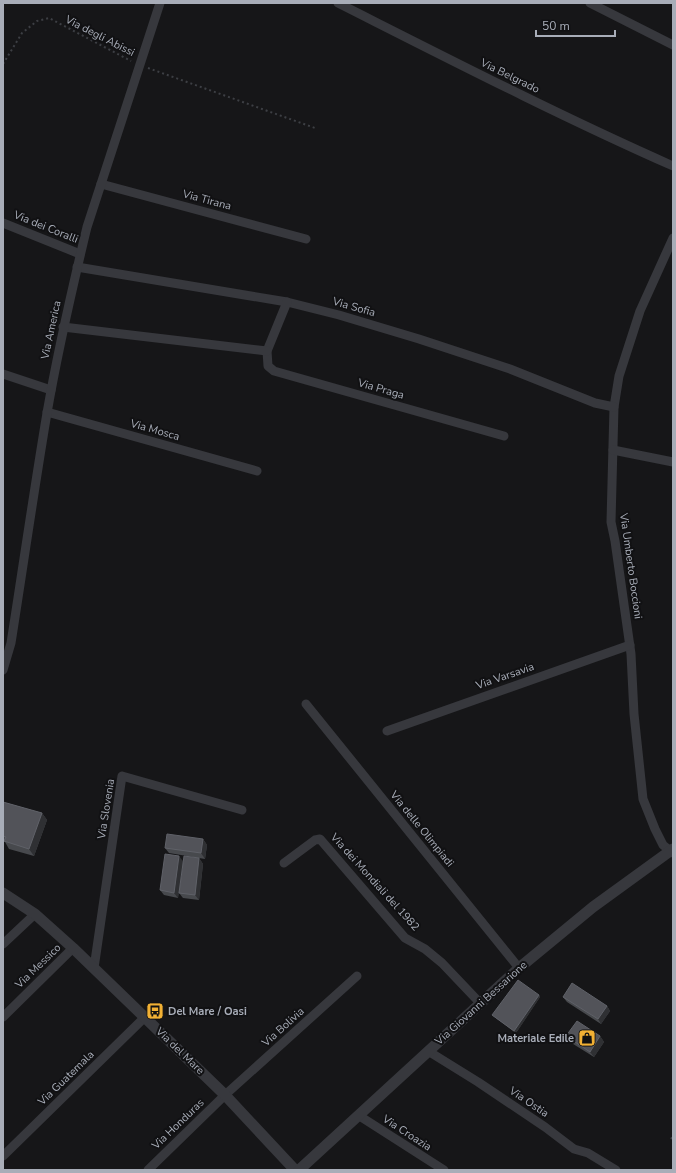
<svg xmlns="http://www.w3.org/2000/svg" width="676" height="1173" font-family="'Nunito Sans',sans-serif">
<rect width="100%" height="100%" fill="#161618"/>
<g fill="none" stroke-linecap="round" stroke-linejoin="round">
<g stroke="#3d3f44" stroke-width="2" stroke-dasharray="2 3" stroke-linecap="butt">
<path d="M3 64 22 33 37 21 49 18 131 61"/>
<path d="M148 68 315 128"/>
<path d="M671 1139 673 1136"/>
</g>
<g stroke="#37383d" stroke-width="9">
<path d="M338 3C449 59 560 116 673 166"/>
<path d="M590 3 673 45"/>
<path d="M101 184 306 239"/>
<path d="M3 223 80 254"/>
<path d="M673 238 640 311 619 376 614 407 611 522 615 541 631 654 634 714 643 799 655 829 663 845 673 853"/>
<path d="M77 267 287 302 339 315 419 339 510 369 595 403 614 407"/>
<path d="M287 302 267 351 268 366 274 371 504 436"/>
<path d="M63 327 267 351"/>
<path d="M3 374 51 390"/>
<path d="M47 412 257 471"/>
<path d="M613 450 673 462"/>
<path d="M3 670 11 643C23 567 34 490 47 413 58 350 72 289 87 227L160 3"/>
<path d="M306 704 519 968"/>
<path d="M387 731 630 645"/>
<path d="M284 863 315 840 320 839 405 938 425 949 442 963 480 1003"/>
<path d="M3 944 35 914"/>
<path d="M94 968 122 776 242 810"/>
<path d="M3 1017 73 948"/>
<path d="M428 1051 478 1082 545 1127 574 1149 588 1153 616 1170"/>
<path d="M358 1115 444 1170"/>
<path d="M3 1156 145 1017"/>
<path d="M148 1170 225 1095 357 976"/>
</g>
<g stroke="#37383d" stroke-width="11">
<path d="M3 893 35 914 73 948 225 1095 295 1170"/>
<path d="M299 1170 519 968 593 907 673 849"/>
</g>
</g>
<g fill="#47494d">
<path d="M3 802 42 813 47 820 34 856 9 849 5 842H3Z"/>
<path d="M203 839 207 845 205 859 169 853 165 848Z"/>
<path d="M199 858 203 864 199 900 183 898 179 893Z"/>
<path d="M183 861 178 898 164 895 160 890Z"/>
<path d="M539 995 540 997 516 1033 493 1016 492 1015Z"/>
<path d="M563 997 607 1006 610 1011 601 1024 567 1002Z"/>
<path d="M566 1036H600L604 1042 594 1057 570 1042Z"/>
</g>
<g fill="#2f3033">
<path d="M42 813 47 820 34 856 29 849Z"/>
<path d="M203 839 207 845 205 859 201 853Z"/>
<path d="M179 856 183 861 178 898 174 893Z"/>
<path d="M199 858 203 864 199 900 195 895Z"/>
<path d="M539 995 540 997 516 1033 514 1031Z"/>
<path d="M607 1006 610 1011 601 1024 598 1019Z"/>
<path d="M600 1036 604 1042 594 1057 590 1052Z"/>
</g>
<g fill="#525359" stroke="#5f6168">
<path d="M3 802 42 813 29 849 4 841 6 837 3 836Z"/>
<path d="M167 834 203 839 201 853 165 848Z"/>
<path d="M165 854 179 856 174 893 160 890Z"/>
<path d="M184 856 199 858 195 895 179 893Z"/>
<path d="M518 980 539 995 514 1031 492 1015Z"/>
<path d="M572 983 607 1006 598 1019 563 997Z"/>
<path d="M577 1021 600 1036 590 1052 566 1036Z"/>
</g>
<defs>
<g id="bus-square" transform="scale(0.9)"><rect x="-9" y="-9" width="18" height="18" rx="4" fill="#f2b134" stroke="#111113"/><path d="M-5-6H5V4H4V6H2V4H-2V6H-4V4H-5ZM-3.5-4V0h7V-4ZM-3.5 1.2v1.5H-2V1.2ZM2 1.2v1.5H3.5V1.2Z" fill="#111"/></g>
<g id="shop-square" transform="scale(0.9)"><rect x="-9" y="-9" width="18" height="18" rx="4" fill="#f2b134" stroke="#111113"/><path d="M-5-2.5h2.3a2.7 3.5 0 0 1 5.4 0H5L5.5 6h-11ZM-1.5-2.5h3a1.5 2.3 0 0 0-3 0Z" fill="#111"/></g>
</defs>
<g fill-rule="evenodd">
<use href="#bus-square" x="155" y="1011"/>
<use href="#shop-square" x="587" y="1038"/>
</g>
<g text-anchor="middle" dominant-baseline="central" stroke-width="4" stroke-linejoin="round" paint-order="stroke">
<g font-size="11" fill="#a8adb8" stroke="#111113">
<text transform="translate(100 36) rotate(27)">Via degli Abissi</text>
<text transform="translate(510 76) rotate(26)">Via Belgrado</text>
<text transform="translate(207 200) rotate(15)">Via Tirana</text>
<text transform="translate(46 227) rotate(22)">Via dei Coralli</text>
<text transform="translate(354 307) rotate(16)">Via Sofia</text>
<text transform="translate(51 330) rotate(-78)">Via America</text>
<text transform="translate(381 389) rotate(16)">Via Praga</text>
<text transform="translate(155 430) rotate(16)">Via Mosca</text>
<text transform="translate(631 566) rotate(82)">Via Umberto Boccioni</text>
<text transform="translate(505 676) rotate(-19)">Via Varsavia</text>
<text transform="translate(106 809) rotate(-81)">Via Slovenia</text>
<text transform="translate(422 829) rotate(51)">Via delle Olimpiadi</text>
<text transform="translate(375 882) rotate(48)">Via dei Mondiali del 1982</text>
<text transform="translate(38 966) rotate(-44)">Via Messico</text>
<text transform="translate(481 1003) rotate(-42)">Via Giovanni Bessarione</text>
<text transform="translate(283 1027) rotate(-42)">Via Bolivia</text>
<text transform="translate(180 1051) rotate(44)">Via del Mare</text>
<text transform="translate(66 1078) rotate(-44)">Via Guatemala</text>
<text transform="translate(529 1102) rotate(34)">Via Ostia</text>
<text transform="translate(178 1124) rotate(-44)">Via Honduras</text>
<text transform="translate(407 1133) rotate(33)">Via Croazia</text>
</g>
<g font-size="11" font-weight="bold" fill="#a8adb8" stroke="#111113" text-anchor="start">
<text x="168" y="1011">Del Mare / Oasi</text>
<text x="574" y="1038" text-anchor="end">Materiale Edile</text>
</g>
</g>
<rect width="676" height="1173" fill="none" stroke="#a8adb8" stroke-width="8"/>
<path d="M536 30v6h79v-6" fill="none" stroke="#a8adb8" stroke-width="2"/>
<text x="542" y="30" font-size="12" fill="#a8adb8" stroke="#111113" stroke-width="3" paint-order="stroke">50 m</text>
</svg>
